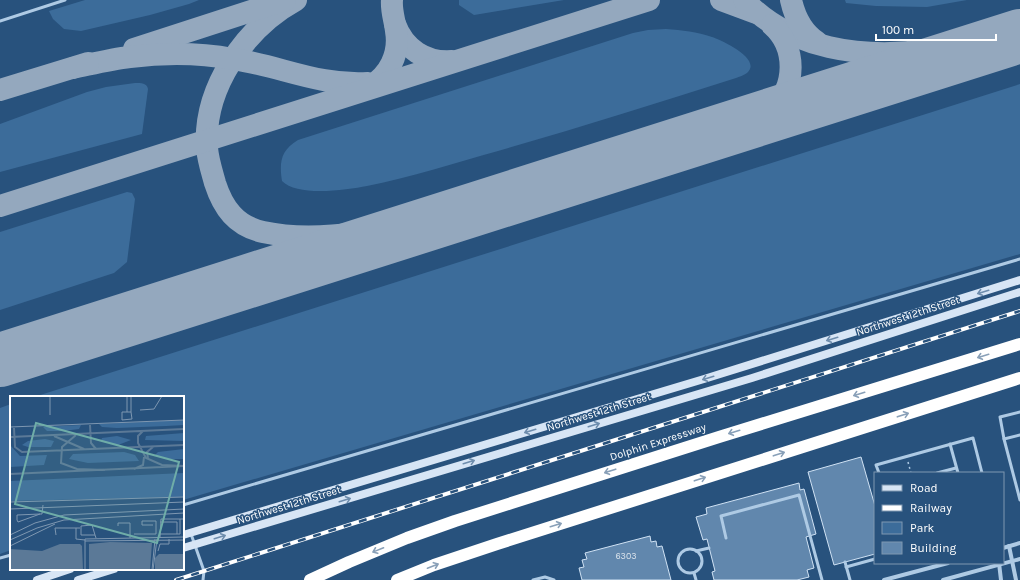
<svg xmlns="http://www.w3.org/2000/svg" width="1020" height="580" font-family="Karla,sans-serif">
<rect width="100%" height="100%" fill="#28527d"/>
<g fill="#3c6c9a">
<path d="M85 0H199L189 4 150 15 81 31 64 29 53 19 49 11Z"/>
<path d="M459 0H564L474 15 459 5Z"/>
<path d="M845 0H967L927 7 876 6 846 3Z"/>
<path d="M666 29C682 30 697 32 712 37 721 40 763 59 747 73 744 75 739 77 736 78 657 103 578 128 498 151 455 163 411 177 367 186 346 190 297 197 282 181 279 162 281 150 298 140L633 33 648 30Z"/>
<path d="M135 83C141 83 147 83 148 89L142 134 0 172V124L87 92 106 87Z"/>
<path d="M1020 84V254L183 500V397H34Z"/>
<path d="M127 192 132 193 135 199 127 262 114 273 0 310V232Z"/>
<path d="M11 404V550L0 554V408Z"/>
</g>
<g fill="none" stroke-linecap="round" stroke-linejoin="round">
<g stroke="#94a8be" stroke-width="22">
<path d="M296 0C245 28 203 88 207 148 208 160 212 172 215 183 223 208 236 226 263 232 324 245 394 227 453 212 482 204 510 197 538 189"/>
<path d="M721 0 756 13"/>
<path d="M744 0C791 50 863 59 928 50 959 46 990 38 1020 30"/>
<path d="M791 0C795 18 802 32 817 42"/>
<path d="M395 24C404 49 426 63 452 61"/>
<path d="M134 49 285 0"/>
<path d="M73 68C92 64 111 59 130 57 163 53 200 53 233 59 281 66 318 86 368 83"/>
<path d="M369 87C389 76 400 54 396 31 395 21 391 11 392 0"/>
<path d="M0 90 88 63"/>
<path d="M735 127C746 122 760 117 771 109 797 88 797 47 772 25"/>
<path d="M0 206 649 0"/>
</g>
<path stroke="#94a8be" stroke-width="54" d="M0 360 1020 36"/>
</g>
<g fill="#6187ad" stroke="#d0e2f4">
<path d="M861 457 875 506V554L834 565 808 472Z"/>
<path d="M799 483 800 490 804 489 816 534 806 537 814 568 807 570 809 577 797 580H714L712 572 715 571 707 539 703 540 696 517 707 514 706 508Z"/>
<path d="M650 536 651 542 656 541 657 547 662 546 671 580H582L579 568 584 567 582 560 587 559 585 553Z"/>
</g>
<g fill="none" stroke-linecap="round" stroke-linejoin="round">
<path stroke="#aecae4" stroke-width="1.5" stroke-dasharray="2 3" stroke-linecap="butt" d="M908 462 911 473"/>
<g stroke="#aecae4" stroke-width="3">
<path d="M0 21 65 0"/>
<path d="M1020 412 1000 417 1004 439 1020 500"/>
<path d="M1004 439 1020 435"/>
<path d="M950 444 958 473"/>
<path d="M879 473 876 465 973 438 982 473"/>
<path d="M937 473 956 468"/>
<path d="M183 505 1020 259"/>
<path d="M191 534 204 571 203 580"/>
<path d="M726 538 721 516 799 495 822 580"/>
<circle cx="690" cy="561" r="12"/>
<path d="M696 551 709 548"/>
<path d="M0 558 11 555"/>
<path d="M845 562 850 580"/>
<path d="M846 567 875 559"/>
<path d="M694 573 696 580"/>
<path d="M533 580 545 577 554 580"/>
</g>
<g stroke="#aecae4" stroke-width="4">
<path d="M1009 546 1016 580"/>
<path d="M1003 548 1020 543"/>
<path d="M999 563 1001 580"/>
<path d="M884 580 948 563"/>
<path d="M943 580 1020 559"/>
</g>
<g stroke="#d7e5f5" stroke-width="8">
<path d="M183 535 704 379 1020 280"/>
<path d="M183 548 752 378 1020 292"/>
<path d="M37 580 70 569"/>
<path d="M78 580 114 569"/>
</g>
<g stroke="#fff" stroke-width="12">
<path d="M310 580 349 562 407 538 455 521 719 437 1020 344"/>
<path d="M397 580 434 565 497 544 1020 378"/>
</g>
<g stroke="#fff" stroke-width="4">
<path id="rail" d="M176 580 1020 311"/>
</g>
<use href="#rail" stroke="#28527d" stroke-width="2.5" stroke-dasharray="8" stroke-linecap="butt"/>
</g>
<defs><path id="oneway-shaft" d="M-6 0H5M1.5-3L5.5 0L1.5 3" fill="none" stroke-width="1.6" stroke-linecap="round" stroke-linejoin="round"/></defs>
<g stroke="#6e8dad">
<use href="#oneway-shaft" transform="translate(983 292) rotate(163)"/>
<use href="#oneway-shaft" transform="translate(832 339) rotate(163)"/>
<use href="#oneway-shaft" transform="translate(708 378) rotate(163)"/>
<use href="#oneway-shaft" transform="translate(594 425) rotate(-17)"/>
<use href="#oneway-shaft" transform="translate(530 431) rotate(163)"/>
<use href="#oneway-shaft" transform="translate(469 462) rotate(-17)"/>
<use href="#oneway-shaft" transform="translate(345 500) rotate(-17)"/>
<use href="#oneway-shaft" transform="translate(220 537) rotate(-17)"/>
</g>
<g stroke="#89a0b8">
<use href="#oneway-shaft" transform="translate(983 356) rotate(163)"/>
<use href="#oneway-shaft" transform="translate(859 394) rotate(163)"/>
<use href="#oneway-shaft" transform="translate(903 415) rotate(-18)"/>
<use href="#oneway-shaft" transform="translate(734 432) rotate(163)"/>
<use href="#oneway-shaft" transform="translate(779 454) rotate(-18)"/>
<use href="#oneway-shaft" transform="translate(610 471) rotate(162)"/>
<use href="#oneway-shaft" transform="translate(700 479) rotate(-18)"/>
<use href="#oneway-shaft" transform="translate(556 525) rotate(-17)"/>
<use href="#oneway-shaft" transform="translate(378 550) rotate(158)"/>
<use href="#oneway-shaft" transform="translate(433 566) rotate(-21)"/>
</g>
<g text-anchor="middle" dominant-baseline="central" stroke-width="3" stroke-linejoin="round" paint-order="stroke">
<g font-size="9" fill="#d8e1ea">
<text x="626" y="556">6303</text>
</g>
<g font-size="11" fill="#fff" stroke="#28527d">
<text transform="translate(908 316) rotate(-18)">Northwest 12th Street</text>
<text transform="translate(599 412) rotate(-17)">Northwest 12th Street</text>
<text transform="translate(658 442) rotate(-18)">Dolphin Expressway</text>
<text transform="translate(289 505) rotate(-17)">Northwest 12th Street</text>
</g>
</g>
<g transform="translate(10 396)">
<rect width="174" height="174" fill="#28527d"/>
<path d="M174 24V29L156 30 107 32 92 31 89 28ZM71 29 69 33 53 35H37L33 31ZM174 37V45L135 44 136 40ZM107 40 121 44 108 49 91 45 92 42ZM35 43 44 45 41 51H18L12 49 18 45ZM0 49 10 60 37 59 34 69 0 71ZM174 53V63H156L145 59 148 56ZM114 56 125 59 129 65 78 67 59 63 63 58ZM174 77V101L0 105V85Z" fill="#3c6c9a"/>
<path d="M100 146 142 147 140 174H79V148ZM50 148H70L72 150 73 174H0V153L32 155ZM149 158H174V174H145V162Z" fill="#5b7997"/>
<path fill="none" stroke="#5b7997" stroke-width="2" d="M80 29 81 47 86 53M4 32 5 51 12 56 174 49M133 35 128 40V47L136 62 152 69 174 70M66 39 52 51 51 67 67 73 95 74M44 40 74 53M0 41 174 33M138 62 137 56 143 51M124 73 133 69 134 61M0 78 174 70"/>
<path fill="none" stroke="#7e97b1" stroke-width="1" d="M40 0V19M117 0V16M121 0V16M130 14 144 13 152 0M112 16H121L122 23 112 24ZM0 31 174 24M0 106 174 101M0 113 174 106M30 118 8 126 7 124V119L30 118H32L33 109M150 126H167V138M108 130V127H120V142M66 132V143L75 144M124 138H146V125H132V129H143M150 138H170V123M0 139 25 127 54 119 174 113M46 139 45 132H70M85 139 82 129 71 130V139H85L86 142M150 142 151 123H174M0 144 27 132 54 124 174 117M75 145 174 144M0 150 45 128M148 155 150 148H159V143M75 174V143L174 141M142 174 145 143M143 174 147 143"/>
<path fill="#6fada8" fill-opacity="0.15" stroke="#6fada8" stroke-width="2" d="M26 27 169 66 147 147 5 108Z"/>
<rect width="174" height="174" fill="none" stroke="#fff" stroke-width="2"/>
</g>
<rect x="874" y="472" width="130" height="92" fill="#28527d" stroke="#7e97b1"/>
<rect x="882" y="485" width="20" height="6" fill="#d7e5f5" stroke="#7e97b1"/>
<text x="910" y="492" font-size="12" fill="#ffffff">Road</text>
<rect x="882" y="505" width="20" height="6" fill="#ffffff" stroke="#7e97b1"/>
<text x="910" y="512" font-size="12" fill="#ffffff">Railway</text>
<rect x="882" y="522" width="20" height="12" fill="#3c6c9a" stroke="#7e97b1"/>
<text x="910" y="532" font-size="12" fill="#ffffff">Park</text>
<rect x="882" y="542" width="20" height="12" fill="#6187ad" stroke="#7e97b1"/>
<text x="910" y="552" font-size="12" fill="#ffffff">Building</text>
<path d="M876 34v6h120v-6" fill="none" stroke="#ffffff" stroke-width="2"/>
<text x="882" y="34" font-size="12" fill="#ffffff" stroke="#28527d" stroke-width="3" paint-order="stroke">100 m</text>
</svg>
